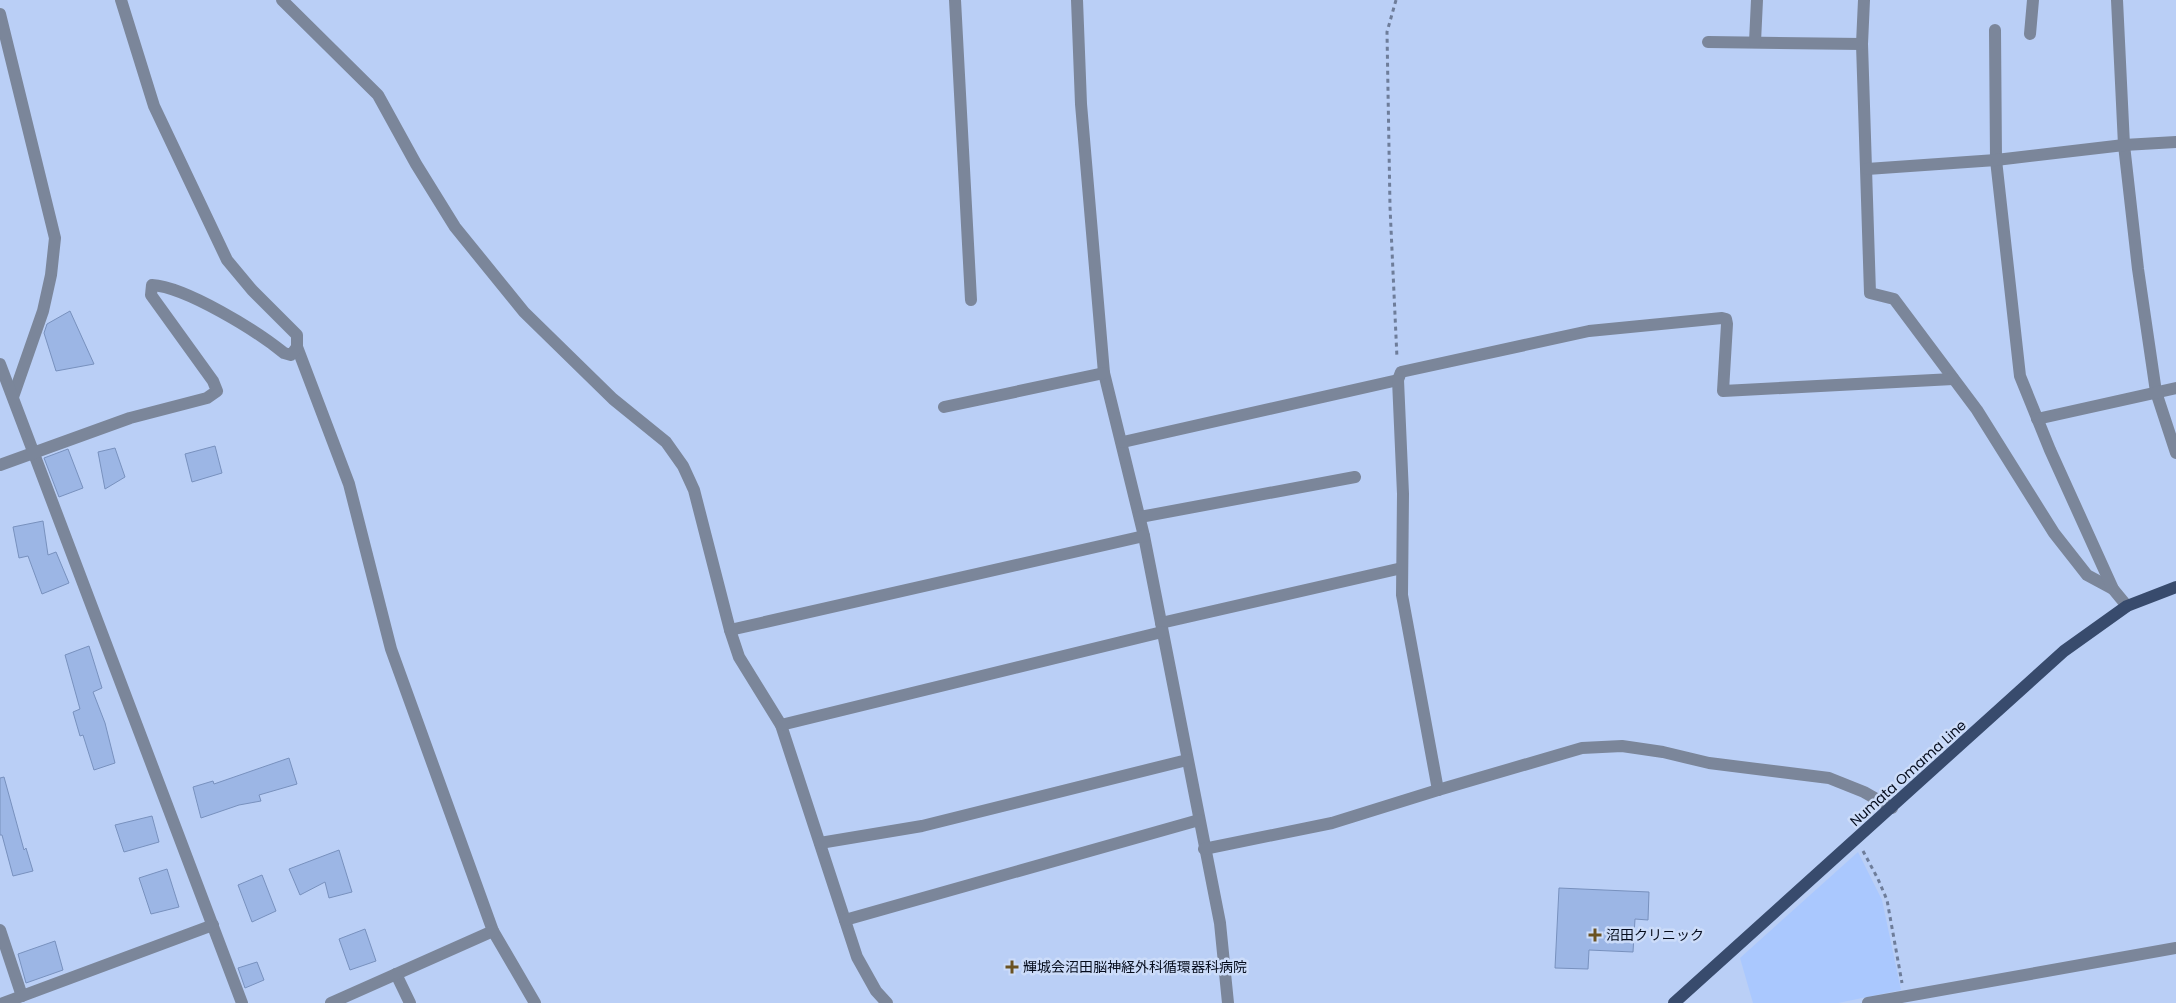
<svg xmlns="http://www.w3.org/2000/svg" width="2176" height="1003" font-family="Poppins,'Noto Sans JP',sans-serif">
<rect width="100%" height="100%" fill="#bacff6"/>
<path fill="#aac8fe" d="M1858 852 1882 900 1901 990 1838 1003H1753L1740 958Z"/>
<g fill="#9cb6e5" stroke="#7891be">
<path d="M70 311 94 364 56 371 44 333 47 324Z"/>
<path d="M215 446 222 473 192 482 185 454Z"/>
<path d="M115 448 125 477 105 489 98 452Z"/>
<path d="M68 449 83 488 59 497 44 458Z"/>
<path d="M43 521 48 555 56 552 69 583 42 594 28 556 19 558 13 527Z"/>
<path d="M89 646 102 688 93 692 105 723 115 763 94 770 83 735 80 736 73 712 80 709 65 655Z"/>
<path d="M289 758 297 784 259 795 261 801 239 805 201 818 193 787 213 781 214 784Z"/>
<path d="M4 777 24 850 26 848 33 871 13 876 2 835H0V778Z"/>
<path d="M152 816 159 842 124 852 115 825Z"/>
<path d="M339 850 352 892 329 898 325 882 300 895 289 869Z"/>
<path d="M167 869 179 907 151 914 139 878Z"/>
<path d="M262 875 276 911 252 922 238 885Z"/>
<path d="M1559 888 1649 892 1648 920 1635 919 1633 952 1589 950 1588 969 1555 968Z"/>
<path d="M365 929 376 961 350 970 339 939Z"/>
<path d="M55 941 63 970 26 983 18 954Z"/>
<path d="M257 962 264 980 245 988 238 968Z"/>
</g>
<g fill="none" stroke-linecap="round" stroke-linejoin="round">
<g stroke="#6e7d9a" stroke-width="3" stroke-dasharray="4 4" stroke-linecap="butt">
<path d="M1396 0 1387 32 1390 207 1397 358"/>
<path d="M1863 851 1878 879 1887 900 1902 983"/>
</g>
<g stroke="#7b869a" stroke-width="12">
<path d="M282 0 378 95 416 164 455 227 524 312 613 399 666 442 683 466 694 490 730 630 739 657 781 725 857 957 876 991 887 1003"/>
<path d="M955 0 971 300"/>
<path d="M1077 0 1081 104 1104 373 1144 536 1220 923 1228 1003"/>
<path d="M1864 0 1862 44 1870 293 1894 299 1977 410 2054 533 2087 575 2113 589"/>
<path d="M2117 0 2124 145 2138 269 2156 392 2176 453"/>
<path d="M0 14 55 238 51 275 43 311 13 397"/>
<path d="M1995 30 1996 160 2020 376 2050 450 2113 589 2127 606"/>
<path d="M2030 34 2033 0"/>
<path d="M1708 42 1862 44"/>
<path d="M1755 42 1757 0"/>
<path d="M1867 169 1996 160 2124 145 2176 142"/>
<path d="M297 347 349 484 391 649 493 931 535 1003"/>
<path d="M0 364 242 1003"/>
<path d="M944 407 1104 373"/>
<path d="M2037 419 2176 388"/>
<path d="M1123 442 1398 380"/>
<path d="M0 465 130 418 207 398 217 391 213 381 151 295 152 285C186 287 257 331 284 353L291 355 297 347V335L252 290 227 260 154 106 121 0"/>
<path d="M1140 517 1355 477"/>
<path d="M1161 623 1402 568"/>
<path d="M730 630 1144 536"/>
<path d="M781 725 1162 632"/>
<path d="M1438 790 1402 595 1403 494 1398 380 1401 372 1589 331 1722 318 1726 319 1727 324 1723 391 1953 379"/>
<path d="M820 843 922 826 1187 760"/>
<path d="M1204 849 1332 823 1438 790 1582 748 1622 746 1663 752 1709 763 1829 778 1864 792 1892 808"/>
<path d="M845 920 1199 820"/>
<path d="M0 930 22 996"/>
<path d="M396 974 410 1003"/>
<path d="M3 1003 213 925"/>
<path d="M331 1003 493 931"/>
<path d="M1868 1003 2176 948"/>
</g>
<path stroke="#384b6d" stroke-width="12" d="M1674 1003 2064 651 2127 606 2176 587"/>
</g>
<g fill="#6a5222" stroke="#ccdcf9" stroke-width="2">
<path d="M1592.5 927.5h5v5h5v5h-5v5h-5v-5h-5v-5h5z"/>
<path d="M1009.5 959.5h5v5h5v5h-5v5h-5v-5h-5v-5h5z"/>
</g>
<g text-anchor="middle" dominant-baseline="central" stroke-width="5" stroke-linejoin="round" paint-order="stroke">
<g font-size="14" fill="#050c1c" stroke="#ccdcf9">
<text transform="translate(1908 773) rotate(-42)">Numata Omama Line</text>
</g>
<g font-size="14" fill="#050c1c" stroke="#ccdcf9" text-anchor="start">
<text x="1606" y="935">沼田クリニック</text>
<text x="1023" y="967">輝城会沼田脳神経外科循環器科病院</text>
</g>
</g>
</svg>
